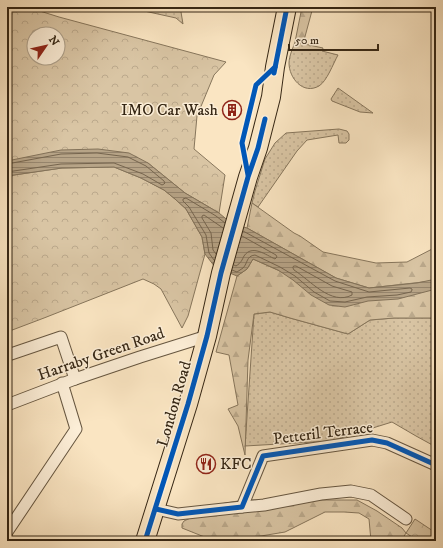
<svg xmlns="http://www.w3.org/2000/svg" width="443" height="548" font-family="'IM FELL DW Pica',serif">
<defs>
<pattern id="grass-dots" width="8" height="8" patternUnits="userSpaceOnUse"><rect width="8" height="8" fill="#d9c5a4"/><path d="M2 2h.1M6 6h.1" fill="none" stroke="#bba98c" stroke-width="1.8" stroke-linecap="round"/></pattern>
<pattern id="forest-firs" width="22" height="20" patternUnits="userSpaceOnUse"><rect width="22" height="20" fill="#d9c5a4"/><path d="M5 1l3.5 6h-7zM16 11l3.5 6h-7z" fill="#bba98c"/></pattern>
<pattern id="park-crowns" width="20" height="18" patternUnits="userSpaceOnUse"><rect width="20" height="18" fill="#d9c5a4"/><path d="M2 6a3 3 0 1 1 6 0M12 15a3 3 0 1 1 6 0" fill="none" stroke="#bba98c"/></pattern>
<pattern id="water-rules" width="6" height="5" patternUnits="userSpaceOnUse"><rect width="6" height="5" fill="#b7a487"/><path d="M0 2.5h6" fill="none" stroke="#96856d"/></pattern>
</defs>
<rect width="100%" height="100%" fill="#fae5c2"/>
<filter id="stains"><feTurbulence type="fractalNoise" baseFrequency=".005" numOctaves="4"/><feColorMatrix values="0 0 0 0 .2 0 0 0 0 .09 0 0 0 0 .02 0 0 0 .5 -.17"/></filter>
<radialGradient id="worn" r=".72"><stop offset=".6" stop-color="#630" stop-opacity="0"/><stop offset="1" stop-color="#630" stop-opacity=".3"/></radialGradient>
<g fill="url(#grass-dots)" stroke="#87765c">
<path d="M126 7H179L181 12 183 24 176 18Z"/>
<path d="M295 42 323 48 322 51 338 55C333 64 327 81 319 86 303 95 289 78 289 63 289 56 293 48 295 42Z"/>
<path d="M338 88 373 113 360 112 332 101 331 99Z"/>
<path d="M339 129 347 131 349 134V140L346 143H339L338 135 307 140 297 151 258 207 252 203 255 191 265 159 275 143 286 133Z"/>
<path d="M270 312 290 318 348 334 370 320 394 318H436V447L416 436 392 422 331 441 245 446 254 314Z"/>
</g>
<g fill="url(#forest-firs)" stroke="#87765c">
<path d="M302 7H313L303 44 295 42Z"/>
<path d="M252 203 294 233 300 236 323 252 376 263 407 262 436 247V318H394L370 320 348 334 290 318 270 312 254 314 248 360 245 455 238 426 228 409 238 405 229 355 216 352 237 276 247 269 253 259 342 299 432 281 369 288 336 278 247 228Z"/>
<path d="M244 500H357L377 511 402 528 406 533 401 541H371L369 519 359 513 344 512H325L285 532 255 537 212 540 182 528V524L184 521 220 504Z"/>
</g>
<g fill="url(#park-crowns)" stroke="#87765c" fill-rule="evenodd">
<path d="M9 7H27L59 17 226 62 214 75 197 116 194 149 225 175 219 213 185 193 148 163 7 165V12ZM34 34H58V58H34Z"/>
<path d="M114 167 141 178 164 190 175 199 186 209 202 237 205 254 188 316 182 328 161 289 154 284 143 279 44 318 7 332V176L62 168Z"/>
<path d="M415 519 436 533V541H418L406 533Z"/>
</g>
<path fill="url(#water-rules)" stroke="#837259" d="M98 149 129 153 148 163 185 193 219 213 231 223 247 228 336 278 369 288 417 283 436 279V289L398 299 368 301 345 307 329 305 311 295 293 280 278 270 253 259 247 269 237 276 215 267 205 254 202 237 186 209 175 199 164 190 141 178 114 167 62 168 7 176V161L61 150Z"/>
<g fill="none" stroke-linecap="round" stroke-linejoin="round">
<g stroke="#76654e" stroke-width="1">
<path d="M7 164 61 154 97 153 128 157 146 166 164 181 165 183 164 184 162 185 143 174 114 163 61 164 7 172"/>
<path d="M216 254 213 250 211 233 202 218V216L204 215 223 228"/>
<path d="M214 260 209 253 206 235 189 207 183 201V199L186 198 216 216 225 223"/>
<path d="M234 265 236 266C241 263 242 260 244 256 252 244 266 255 275 259L277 257 276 255 242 236"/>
<path d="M294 266H296L332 286 352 292V295C331 306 310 280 294 270L293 268Z"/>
<path d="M232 270 237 272C239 271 241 269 243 268 248 263 246 256 255 255L280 267 295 276 314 292 330 301 345 302 367 297 397 295 411 292 412 290V289L410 288 369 292 335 281 243 231"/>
</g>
<g stroke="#665640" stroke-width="13">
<g id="minor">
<path d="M11 354 61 337 75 379"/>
<path d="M7 405 75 379 140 357 207 336"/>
<path d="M242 507 264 505 321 494 351 491 371 495 406 519"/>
<path d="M156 509 178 514 242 507 263 456 372 440 387 443 436 465"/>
<path d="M7 532 76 429 62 383"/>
</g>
</g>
<g stroke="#352614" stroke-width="20">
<path id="primary" d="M145 541 188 404 207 336 221 273 248 177 258 148 271 97 275 67 287 7"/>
</g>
<use href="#minor" stroke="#fceed7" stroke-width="11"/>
<use href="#primary" stroke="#fae5c2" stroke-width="18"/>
<g stroke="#fceed7" stroke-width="8">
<g id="cycleway">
<path d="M274 73 287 7"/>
<path d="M248 175 242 143 256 85 275 67"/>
<path d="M156 509 178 514 242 507 263 456 372 440 387 443 436 465"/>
<path d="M145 541 188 404 207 336 221 273 248 177 258 148 265 119"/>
</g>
</g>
<use href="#cycleway" stroke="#0057b8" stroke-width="5"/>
</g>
<defs>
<g id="building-ring" transform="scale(1)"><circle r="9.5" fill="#fceed7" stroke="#8f2418" stroke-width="1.5"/><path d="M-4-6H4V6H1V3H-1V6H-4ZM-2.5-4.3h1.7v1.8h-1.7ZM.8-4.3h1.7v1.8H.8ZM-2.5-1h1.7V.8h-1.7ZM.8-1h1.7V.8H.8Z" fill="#8f2418"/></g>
<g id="restaurant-ring" transform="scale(1)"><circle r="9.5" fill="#fceed7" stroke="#8f2418" stroke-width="1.5"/><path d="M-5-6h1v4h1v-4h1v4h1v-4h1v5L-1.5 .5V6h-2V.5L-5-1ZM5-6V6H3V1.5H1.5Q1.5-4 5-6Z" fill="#8f2418"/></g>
</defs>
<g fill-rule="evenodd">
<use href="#building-ring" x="232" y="110"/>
<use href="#restaurant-ring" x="206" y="464"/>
</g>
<g text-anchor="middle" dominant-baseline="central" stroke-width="3" stroke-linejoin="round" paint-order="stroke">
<g font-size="16" fill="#352614" stroke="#fceed7" text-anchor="end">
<text x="218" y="110">IMO Car Wash</text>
<text x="220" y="464" text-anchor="start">KFC</text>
</g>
<g font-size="16" fill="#352614" stroke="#fceed7">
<text transform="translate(101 354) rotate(-19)">Harraby Green Road</text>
<text transform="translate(174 404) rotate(-74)">London Road</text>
<text transform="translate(323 433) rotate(-7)">Petteril Terrace</text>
</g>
</g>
<rect width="443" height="548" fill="none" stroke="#fae5c2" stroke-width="24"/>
<rect x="8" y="8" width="427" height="532" fill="none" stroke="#352614" stroke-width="2"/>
<rect x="12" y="12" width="419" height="524" fill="none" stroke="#352614"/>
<g transform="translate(46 46) rotate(56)"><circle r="19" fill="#fceed7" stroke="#ac9e89"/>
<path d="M0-3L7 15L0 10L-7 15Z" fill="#8f2418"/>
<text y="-6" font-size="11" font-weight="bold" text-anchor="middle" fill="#352614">N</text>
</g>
<path d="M289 44v6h89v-6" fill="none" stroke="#352614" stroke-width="2"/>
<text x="295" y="44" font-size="12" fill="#352614" stroke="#fceed7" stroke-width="3" paint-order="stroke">50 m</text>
<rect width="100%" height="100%" filter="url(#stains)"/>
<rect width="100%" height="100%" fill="url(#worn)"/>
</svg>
